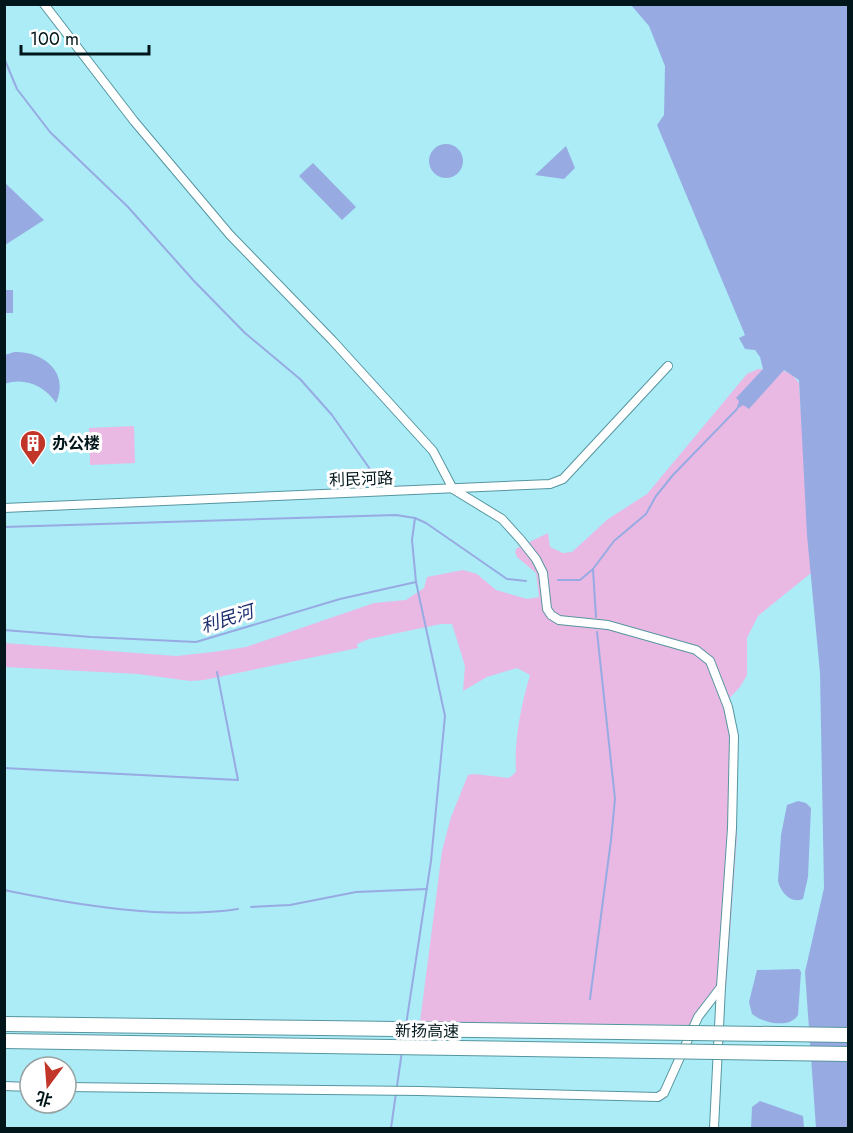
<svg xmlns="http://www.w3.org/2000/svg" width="853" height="1133" font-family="Jost,'Noto Sans SC',sans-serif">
<rect width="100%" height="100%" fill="#abecf7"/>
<g fill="#e9b9e4">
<path d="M758 369C775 370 789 367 799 383L811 573 758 616 747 638V675L740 687 725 703 736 769 737 836 726 989 699 1023 687 1025 420 1022 442 851 451 817 468 775 474 774 509 778 516 772C514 739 521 706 530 675L517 668 487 677 463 691 465 666 452 624H441L369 639 357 644 358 648 204 680 190 681 138 674 5 667 4 643 176 656 213 652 246 647 374 603 406 600 424 588 427 577 463 570 477 574 496 590 527 599 539 597 536 573 517 557 515 552 517 548 548 533 550 547 563 553 572 552 608 519 647 494 747 374Z"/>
<path d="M134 426 135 463 90 465 89 428Z"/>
</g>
<g fill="#97abe2">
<path d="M631 5H848V1128H816L805 972 824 888 820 673 807 535 799 380 784 370 749 409 743 405 736 410 739 401 736 398 763 369 760 357 755 350 745 349 739 338 745 335 657 125 664 115 665 66 649 26Z"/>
<circle cx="446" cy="161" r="17"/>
<path d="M566 146 575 168 564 179 535 175Z"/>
<path d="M313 163 356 207 342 220 299 176Z"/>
<path d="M4 182 44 220 5 245H4Z"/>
<rect x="5" y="290" width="8" height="23"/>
<path d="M14 352C43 351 70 372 56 403 45 386 24 377 5 384V355Z"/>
<path d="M798 801 806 803 811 808 808 877 803 899C791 904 781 893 778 881L781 835 787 805Z"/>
<path d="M799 969 801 972 798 1015C790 1029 763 1023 752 1014L749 1002 757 970Z"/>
<path d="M760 1101 803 1116 804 1128H751L752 1107Z"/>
</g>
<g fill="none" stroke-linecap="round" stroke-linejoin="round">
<g stroke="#97abe2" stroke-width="2">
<path d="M4 58 17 89 50 132 128 207 194 281 245 333 300 379 332 415 372 472"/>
<path d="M4 527 396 515 415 518 426 523 507 579 526 581"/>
<path d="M593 569 596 617"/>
<path d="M558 580H580L593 569 614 541 646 514 656 496 673 475 737 409"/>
<path d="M4 630 91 637 196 642 340 599 416 582"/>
<path d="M4 768 238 780 217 672"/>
<path d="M4 859V884"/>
<path d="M4 890C76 905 166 920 238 909"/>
<path d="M251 907 290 905 356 892 427 889"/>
<path d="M590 999 611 840 615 799 597 632"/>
<path d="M406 1025 431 861 445 716 416 582 412 540 415 518"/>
<path d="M391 1128 402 1051"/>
</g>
<g stroke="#56959f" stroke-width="10">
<g id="minor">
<path d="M44 4 134 121 230 235 332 340 433 451 453 489 502 519 521 540 536 559 543 573 547 609 551 615 559 620 608 625 696 650 710 661 728 707 734 736 732 828 721 987 714 1128"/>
<path d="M4 508 550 484 563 479 668 366"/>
<path d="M4 1086 30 1087"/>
<path d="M66 1087 419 1091 658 1097 664 1093 698 1017 721 987"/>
</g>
</g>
<g stroke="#56959f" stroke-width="16">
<g id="motorway">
<path d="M4 1024 320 1028"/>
<path d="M4 1041 321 1046"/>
</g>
</g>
<use href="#minor" stroke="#fff" stroke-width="8"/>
<use href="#motorway" stroke="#fff" stroke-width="14"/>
<g stroke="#56959f" stroke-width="16" stroke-linecap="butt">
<g id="motorway-bridge">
<path d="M320 1028 848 1035"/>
<path d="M321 1046 848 1054"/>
</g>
</g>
<use href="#motorway-bridge" stroke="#fff" stroke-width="14"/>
</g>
<defs>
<g id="building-pin" transform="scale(1.35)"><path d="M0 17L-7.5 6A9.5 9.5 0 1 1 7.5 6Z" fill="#c23529" stroke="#fff"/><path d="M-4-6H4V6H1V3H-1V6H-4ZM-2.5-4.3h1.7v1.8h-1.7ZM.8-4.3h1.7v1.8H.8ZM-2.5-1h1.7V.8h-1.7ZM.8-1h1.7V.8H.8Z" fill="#fff"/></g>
</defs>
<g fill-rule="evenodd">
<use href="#building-pin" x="33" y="443"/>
</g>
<g text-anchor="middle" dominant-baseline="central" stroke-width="6" stroke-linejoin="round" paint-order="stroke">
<g font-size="16" font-weight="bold" fill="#00161a" stroke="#fff" text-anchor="start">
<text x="52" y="443">办公楼</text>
</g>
<g font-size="16" fill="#00161a" stroke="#fff">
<text transform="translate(361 479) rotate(-2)">利民河路</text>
<text transform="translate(427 1031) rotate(1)">新扬高速</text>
</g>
<g font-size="18" font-style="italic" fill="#1e2e6e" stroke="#fff">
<text transform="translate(227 619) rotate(-17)">利民河</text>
</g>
</g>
<rect width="853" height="1133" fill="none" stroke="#00161a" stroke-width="12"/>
<g transform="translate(48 1085) rotate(196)"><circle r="28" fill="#ffffff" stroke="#99a2a3" stroke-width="1.5"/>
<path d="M0-4.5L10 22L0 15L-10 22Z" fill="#c23529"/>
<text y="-9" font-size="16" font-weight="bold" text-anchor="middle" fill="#00161a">北</text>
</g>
<path d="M21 45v9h128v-9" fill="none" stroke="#00161a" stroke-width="3"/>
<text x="30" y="45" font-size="18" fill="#00161a" stroke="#ffffff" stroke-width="4.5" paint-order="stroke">100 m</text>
</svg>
